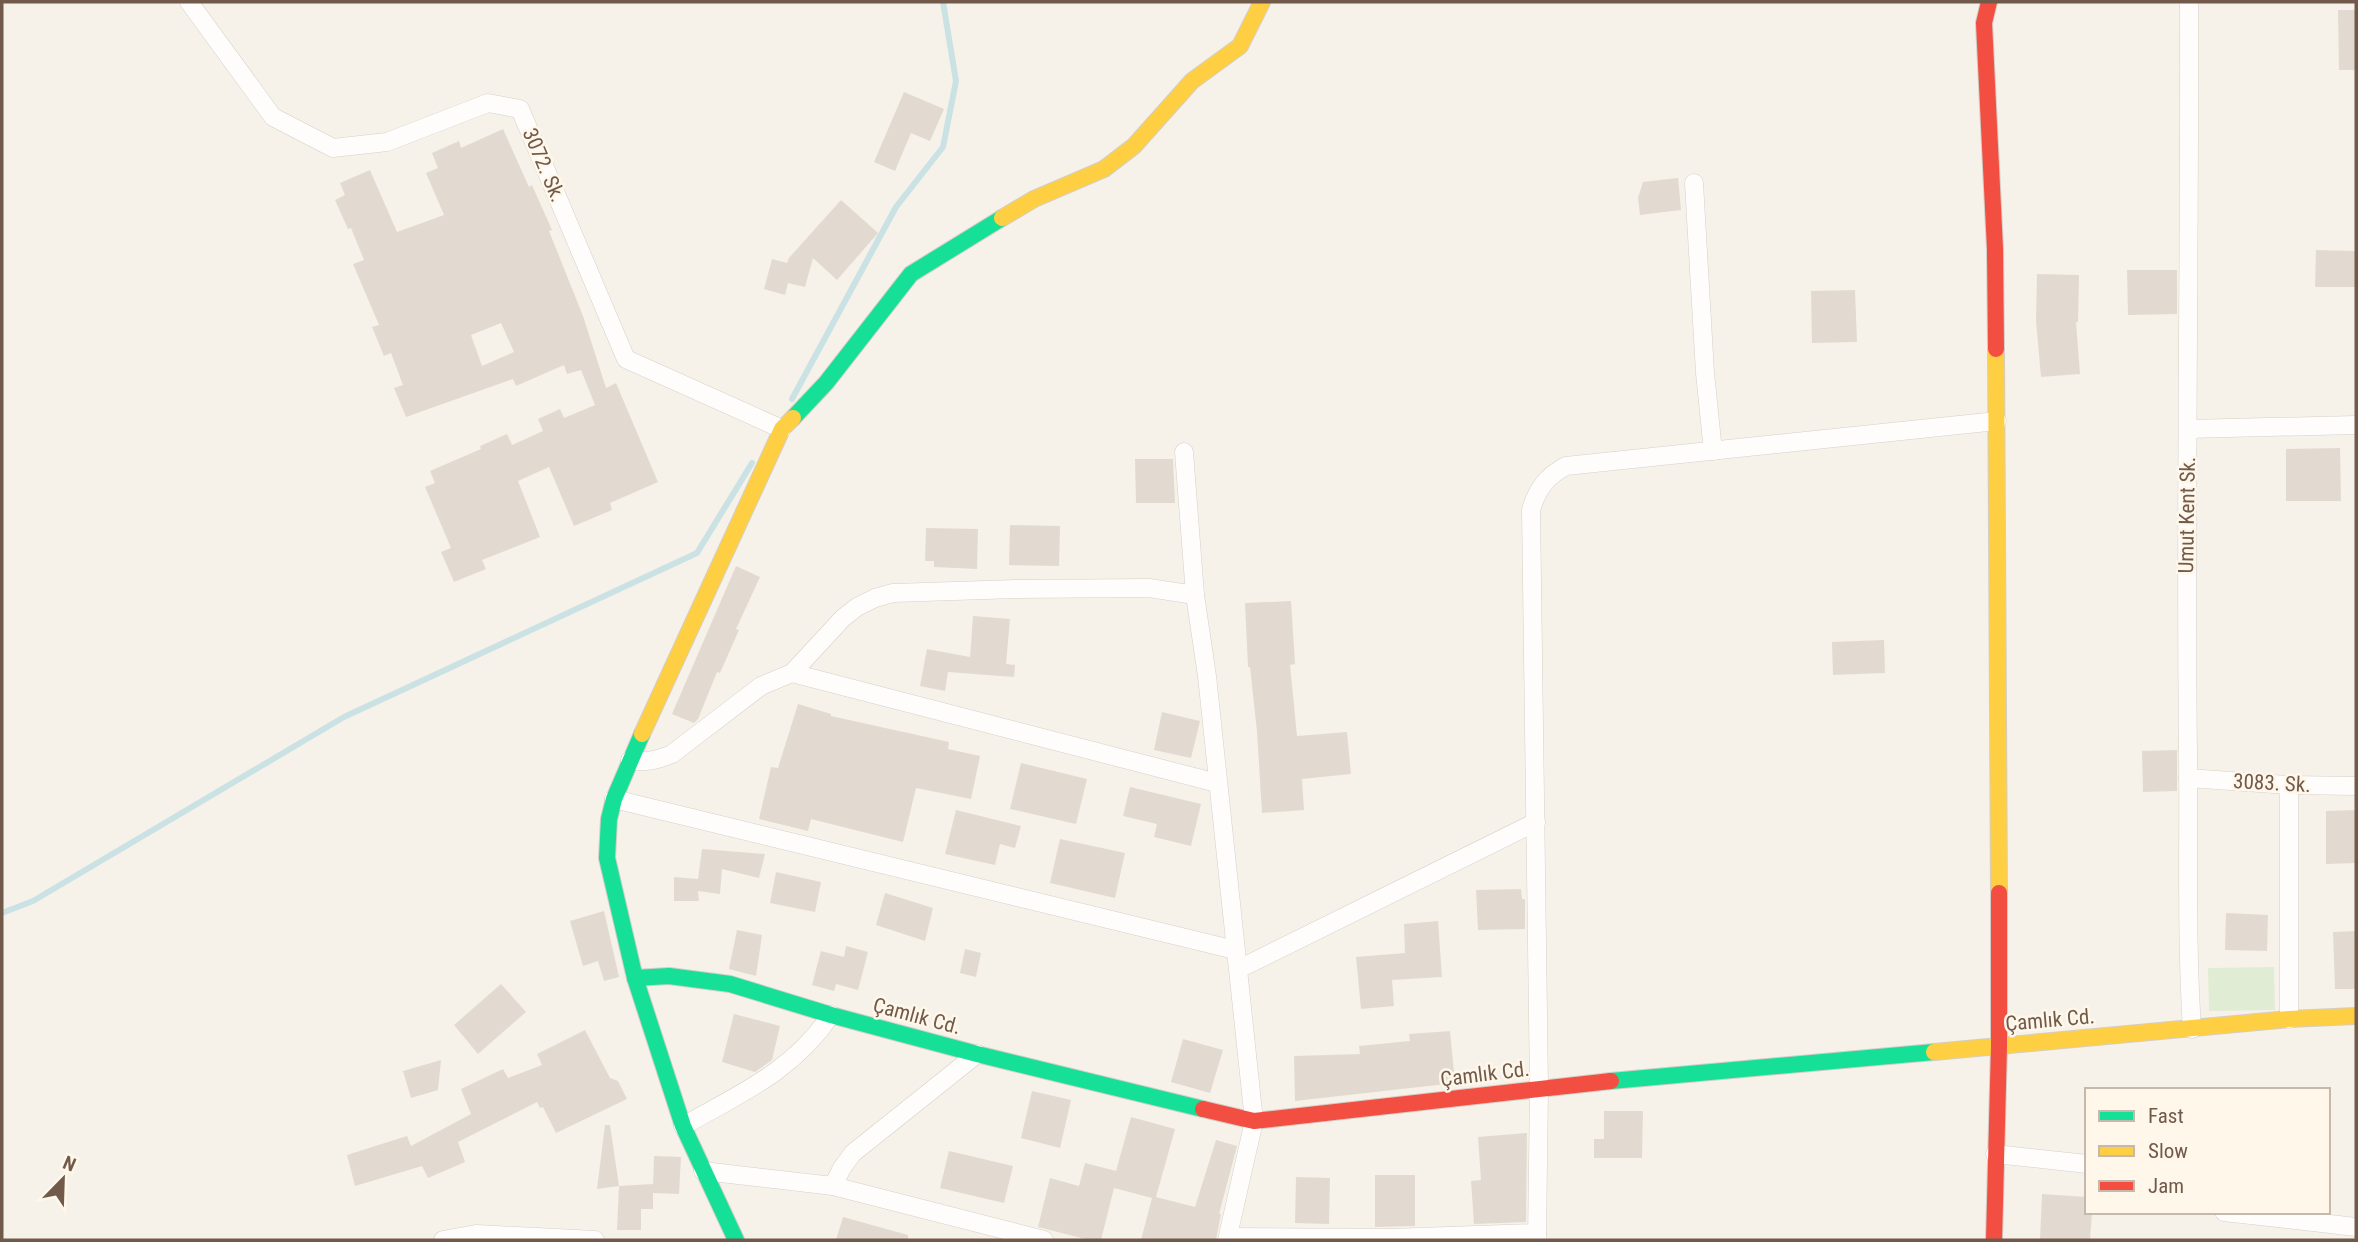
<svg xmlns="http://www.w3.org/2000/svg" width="2358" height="1242" font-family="'Roboto Condensed',sans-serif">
<rect width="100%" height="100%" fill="#f6f2e9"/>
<path fill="#e1ecd4" d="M2274 967 2275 1010 2209 1011 2208 968Z"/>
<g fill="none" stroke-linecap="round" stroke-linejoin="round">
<g stroke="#cbe2e5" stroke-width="6">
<path d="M792 399 896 207 943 147 956 81 943 2"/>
<path d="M2 913 33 901 344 717 697 553 752 463"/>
</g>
</g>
<g fill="#e2dad1" fill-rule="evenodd">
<path d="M2338 10H2356V70H2339Z"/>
<path d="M904 92 944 109 930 141 911 133 895 171 874 162Z"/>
<path d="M503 129 529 187 532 185 552 230 549 231 583 316 606 388 616 383 658 482 610 503 612 510 574 526 549 467 518 481 540 537 482 560 486 569 454 582 441 552 451 548 425 487 435 483 430 471 481 449 480 446 507 434 512 445 543 431 538 419 560 409 564 418 595 405 581 370 567 374 564 365 516 386 513 379 406 417 394 388 403 385 391 353 384 356 372 327 379 325 353 264 364 260 351 228 348 229 335 200 345 195 340 183 370 170 397 232 444 215 426 173 438 168 432 153 459 141 461 148ZM501 323 514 352 482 366 471 335Z"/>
<path d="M1678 178 1681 210 1640 215 1638 198 1643 182Z"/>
<path d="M841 200 878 233 837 280 813 258 805 287 788 283 785 295 764 289 772 259 787 263 789 258Z"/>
<path d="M2316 250 2355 251V287H2315Z"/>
<path d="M2127 270H2177V314L2128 315Z"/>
<path d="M2037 274 2079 275 2078 322H2076L2080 374 2041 377 2036 321Z"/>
<path d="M1855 290 1857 342 1812 343 1811 291Z"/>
<path d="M2340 448 2341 501H2286V449Z"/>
<path d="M1135 459H1173L1175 503H1136Z"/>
<path d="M1010 525 1060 526 1059 566 1009 565Z"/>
<path d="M926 528 978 529 977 569 934 567V561H925Z"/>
<path d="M736 566 760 577 736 629 739 630 720 673 717 672 698 719 694 723 672 714Z"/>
<path d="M1291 601 1295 664 1290 665 1297 736 1347 732 1351 774 1302 779 1304 810 1262 813 1257 732 1250 667H1248L1245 603Z"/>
<path d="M973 616 1010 619 1006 664 1015 665 1014 677 948 672 945 691 920 686 927 649 970 657Z"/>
<path d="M1884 640 1885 673 1833 675 1832 642Z"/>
<path d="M798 704 831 714V716L949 742 948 749 980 756 971 799 916 788 903 842 811 819 808 831 759 819 771 767 778 768Z"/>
<path d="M1162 712 1200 721 1191 758 1154 750Z"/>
<path d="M2177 750V791L2143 792 2142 751Z"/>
<path d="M1021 763 1087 779 1076 824 1010 809Z"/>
<path d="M1130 787 1201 804 1191 846 1154 837 1157 824 1123 816Z"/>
<path d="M956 810 1021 826 1015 848 1000 844 995 865 945 854Z"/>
<path d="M2356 810V863L2326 864V811Z"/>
<path d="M1060 839 1125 853 1115 898 1050 883Z"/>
<path d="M702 849 765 854 759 878 722 869 720 894 698 891 699 901H674V877L698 879Z"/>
<path d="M776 872 821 882 815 912 770 903Z"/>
<path d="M1521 889 1522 899H1525V929L1478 930 1476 890Z"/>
<path d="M885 893 933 908 925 941 876 925Z"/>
<path d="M604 911 619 977 604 981 598 961 583 966 570 921Z"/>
<path d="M2226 913 2268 915 2267 951 2225 950Z"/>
<path d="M1438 921 1442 977 1392 980 1394 1006 1361 1009 1356 957 1405 953 1404 924Z"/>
<path d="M737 930 762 935 756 976 729 969Z"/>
<path d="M2356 931V989H2335L2333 932Z"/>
<path d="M846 946 868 952 858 990 836 984 834 991 812 985 821 951 844 957Z"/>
<path d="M965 949 981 953 976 977 960 973Z"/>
<path d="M501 984 526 1012 478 1054 454 1025Z"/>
<path d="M734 1014 780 1026 772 1060 755 1072 722 1062Z"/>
<path d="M585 1030 610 1078 618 1081 627 1099 556 1133 543 1107 540 1108 537 1102 458 1142 465 1162 428 1178 422 1166 355 1186 347 1155 407 1136 411 1146 471 1114 461 1089 503 1069 508 1078 542 1065 537 1054Z"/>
<path d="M1450 1031 1455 1083 1295 1101 1294 1056 1360 1054 1359 1046 1410 1041 1409 1034Z"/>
<path d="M1183 1039 1223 1050 1210 1093 1171 1082Z"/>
<path d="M441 1060 438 1090 411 1098 403 1071Z"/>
<path d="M1032 1091 1071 1100 1060 1148 1021 1138Z"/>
<path d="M1604 1111H1643L1642 1158H1594V1139H1604Z"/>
<path d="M1131 1117 1175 1129 1156 1197 1195 1207 1216 1140 1237 1146 1219 1214H1221L1216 1240H1141L1152 1198 1114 1188 1101 1240H1089L1038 1227 1050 1178 1079 1186 1085 1163 1116 1171Z"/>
<path d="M605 1125H610L619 1186 597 1189Z"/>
<path d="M1527 1133 1526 1222 1474 1224 1471 1181 1481 1180 1478 1137Z"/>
<path d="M949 1151 1013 1166 1004 1203 940 1188Z"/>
<path d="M654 1156 681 1157 679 1194 653 1193V1209H641V1230H617L619 1186 653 1184V1186Z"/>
<path d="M1375 1175H1415V1226L1375 1227Z"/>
<path d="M1296 1177 1330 1178 1329 1224 1295 1223Z"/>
<path d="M2042 1194 2087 1197V1212H2092L2090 1240H2040Z"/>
<path d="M843 1217 908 1235V1240H836Z"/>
</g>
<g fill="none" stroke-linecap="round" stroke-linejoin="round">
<g stroke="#d5cfc8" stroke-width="19">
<g id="street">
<path d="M189 2 273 117 333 148 387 142 488 103 520 109 626 359 782 429"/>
<path d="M2189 2C2190 252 2185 503 2188 753 2189 845 2186 937 2192 1029"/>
<path d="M1694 183 1705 373 1713 451"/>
<path d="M2188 429 2356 425"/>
<path d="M1184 452 1195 595"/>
<path d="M792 673 1217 783"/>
<path d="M630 760C646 763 657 760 672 754L761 686 792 673 843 618 857 607 875 598 893 593 1016 589 1149 588 1195 595 1207 676 1254 1121 1227 1240"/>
<path d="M2188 778 2289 785 2356 786"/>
<path d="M614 799 1235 950"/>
<path d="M1239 969 1536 822"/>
<path d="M2289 1019V785"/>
<path d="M683 1126C741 1093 792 1072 831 1015"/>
<path d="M1995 1154 2087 1164"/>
<path d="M703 1171 833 1186 1044 1240"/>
<path d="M833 1186 842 1168 853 1153 977 1054"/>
<path d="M2224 1212 2356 1227"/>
<path d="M1228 1237 1390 1238 1537 1233"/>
<path d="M443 1240 476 1234 595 1240"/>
<path d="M1537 1240 1539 1088 1531 510C1537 489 1547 476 1566 466L1997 421"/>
</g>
</g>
<g stroke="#d4cec6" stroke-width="18">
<g id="fast">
<path d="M793 418 826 383 911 274 1002 218"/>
<path d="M642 734 614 799 609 819 607 858 635 978 683 1126 736 1240"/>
<path d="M635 978 669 976 730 984 831 1015 977 1054 1203 1109"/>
<path d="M1611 1081 1934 1052"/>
</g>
</g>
<g stroke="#d4cec6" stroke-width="18">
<g id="slow">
<path d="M1002 218 1034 199 1104 169 1134 146 1192 81 1240 46 1262 2"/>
<path d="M1996 349 1999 893"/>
<path d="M642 734 782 429 793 418"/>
<path d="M1934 1052 2289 1019 2356 1016"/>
</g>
</g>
<g stroke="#d4cec6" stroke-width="18">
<g id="jam">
<path d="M1989 2 1984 23 1995 249 1996 349"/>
<path d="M1203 1109 1254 1121 1611 1081"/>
<path d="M1994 1240 1999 1046V893"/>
</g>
</g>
<use href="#street" stroke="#fefdfc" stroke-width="18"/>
<use href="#fast" stroke="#16e098" stroke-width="16"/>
<use href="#slow" stroke="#ffcf43" stroke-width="16"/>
<use href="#jam" stroke="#f24e42" stroke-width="16"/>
</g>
<g text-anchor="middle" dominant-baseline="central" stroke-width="5" stroke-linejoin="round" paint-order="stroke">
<g font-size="21" fill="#725a4b" stroke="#fef7ea">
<text transform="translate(544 165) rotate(67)">3072. Sk.</text>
<text transform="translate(2187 515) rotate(-89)">Umut Kent Sk.</text>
<text transform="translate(2272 783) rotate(3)">3083. Sk.</text>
<text transform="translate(917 1016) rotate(15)">Çamlık Cd.</text>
<text transform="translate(2050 1020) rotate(-5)">Çamlık Cd.</text>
<text transform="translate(1485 1074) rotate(-7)">Çamlık Cd.</text>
</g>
</g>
<rect width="2358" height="1242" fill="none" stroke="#725a4b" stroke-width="7"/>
<rect x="2085" y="1088" width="245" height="126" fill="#fef7ea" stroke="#c6b8aa" stroke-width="2"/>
<rect x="2099" y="1111" width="35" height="10" fill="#16e098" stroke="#c6b8aa" stroke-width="2"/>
<text x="2148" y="1123" font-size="21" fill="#725a4b">Fast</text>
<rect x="2099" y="1146" width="35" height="10" fill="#ffcf43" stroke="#c6b8aa" stroke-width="2"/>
<text x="2148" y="1158" font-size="21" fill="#725a4b">Slow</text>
<rect x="2099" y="1181" width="35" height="10" fill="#f24e42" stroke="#c6b8aa" stroke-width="2"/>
<text x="2148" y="1193" font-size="21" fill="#725a4b">Jam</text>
<g transform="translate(63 1179) rotate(23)" stroke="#fef7ea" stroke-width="5" paint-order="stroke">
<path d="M0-5L12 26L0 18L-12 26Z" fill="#725a4b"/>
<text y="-10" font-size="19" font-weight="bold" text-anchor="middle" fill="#725a4b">N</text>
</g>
</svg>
